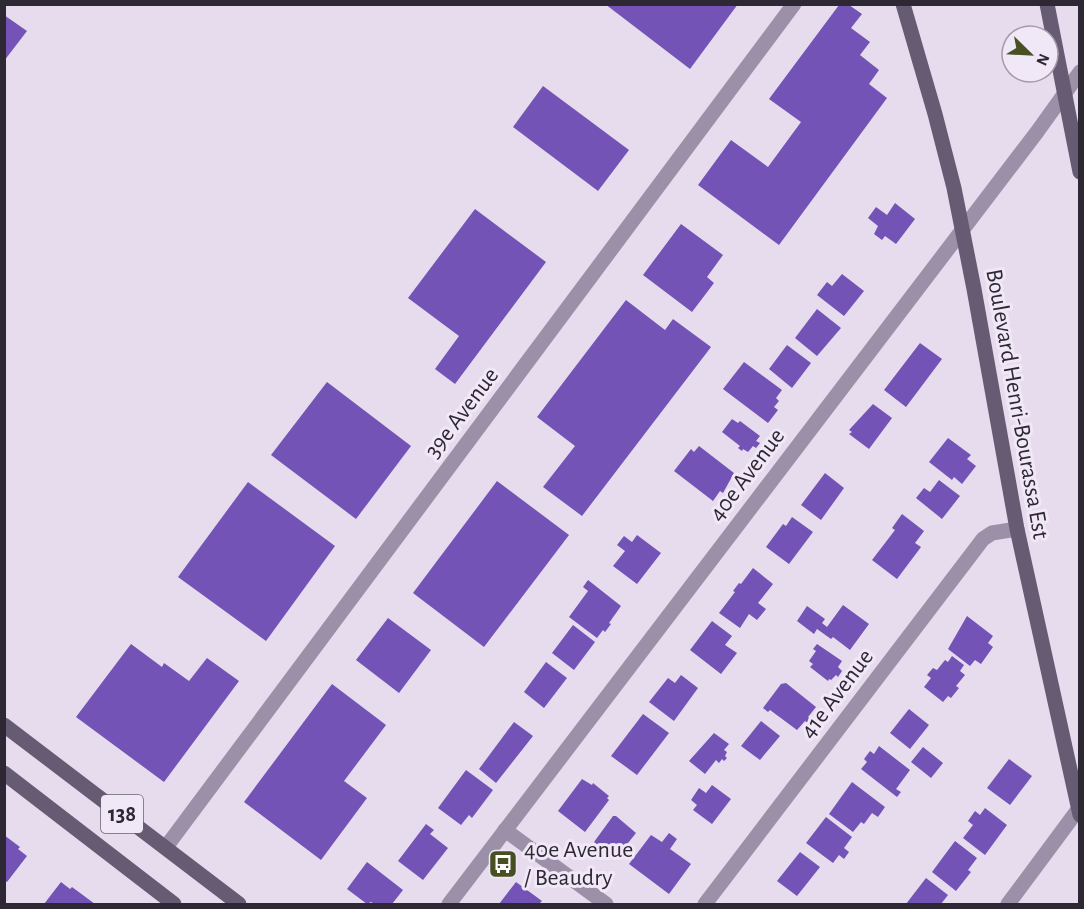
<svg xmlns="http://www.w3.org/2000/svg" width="1084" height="909" font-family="'Alegreya Sans',sans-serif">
<rect width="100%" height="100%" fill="#e7dcee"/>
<g fill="#7353b6">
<path d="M605 4H738L690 69Z"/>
<path d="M839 5H849L862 14 851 28 870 42 860 55 879 70 869 84 887 98 779 245 698 185 731 140 768 167 801 122 769 99Z"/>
<path d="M4 15 27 31 4 61Z"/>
<path d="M543 86 629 150 598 191 513 127Z"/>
<path d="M895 203 915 219 896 244 885 236 882 240 874 234 878 226 868 218 876 207 887 215Z"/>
<path d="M475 209 546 262 455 384 435 369 459 336 408 298Z"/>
<path d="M681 224 723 255 707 277 714 283 692 312 643 275Z"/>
<path d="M842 274 864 291 844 316 817 295 827 282 832 286Z"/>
<path d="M626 300 665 330 673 319 711 347 582 516 543 487 575 446 537 417Z"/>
<path d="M817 309 841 328 817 356 795 338Z"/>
<path d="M920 343 942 359 906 407 884 390Z"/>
<path d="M787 345 811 363 792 388 769 369Z"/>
<path d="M744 362 782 390 776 398 779 401 774 407 778 410 768 423 723 389Z"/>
<path d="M327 382 411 446 356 519 271 455Z"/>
<path d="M873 404 892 418 869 449 849 434 852 432 849 430Z"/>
<path d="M732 419 738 423 740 421 760 436 756 441 760 443 756 448 753 446 748 452 743 449 742 451 738 448 740 446 722 432Z"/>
<path d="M948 438 971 455 967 459 976 466 962 484 954 477 952 480 929 462Z"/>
<path d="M699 446 734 473 723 493 720 491 713 501 674 471 691 449 694 452Z"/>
<path d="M825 473 844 488 821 520 801 505Z"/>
<path d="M939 480 960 496 942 519 916 498 924 488 930 492Z"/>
<path d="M497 481 569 535 484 647 413 593Z"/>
<path d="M248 482 335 546 266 641 178 577Z"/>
<path d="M902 514 924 531 915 543 921 547 897 579 872 560 895 530 892 528Z"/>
<path d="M792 517 813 532 789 564 766 547 783 524 786 526Z"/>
<path d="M637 535 661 553 637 584 613 566 625 551 617 545 624 536 632 542Z"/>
<path d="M753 568 773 584 758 603 766 609 757 620 749 614 740 628 719 613 735 592 733 591 739 583 741 584Z"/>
<path d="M588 580 621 606 609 623 611 624 605 632 603 630 597 638 569 617 588 591 583 587Z"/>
<path d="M843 605 869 624 850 650 833 637 831 639 817 629 814 634 797 621 807 606 825 619 822 623 827 627Z"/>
<path d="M967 616 993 636 988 643 993 647 981 664 975 660 970 666 948 649Z"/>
<path d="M388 618 431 650 399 693 356 660Z"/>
<path d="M712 621 732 636 725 645 737 653 721 674 690 650Z"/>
<path d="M573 625 595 642 574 670 552 653Z"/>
<path d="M131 644 162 667 164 663 189 681 207 658 239 681 164 782 76 717Z"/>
<path d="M817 644 842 661 838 667 842 671 838 677 836 675 831 680 829 679 828 681 810 667 813 664 809 661 816 651 813 649Z"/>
<path d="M952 656 964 665 960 671 965 675 956 686 959 688 951 698 948 696 943 702 924 687 931 678 927 675 933 668 937 670 945 660 948 662Z"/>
<path d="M546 662 567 678 544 708 524 692Z"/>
<path d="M681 675 698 688 674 721 649 702 668 678 675 683Z"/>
<path d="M786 683 816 707 808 717 811 719 808 723 805 721 797 730 770 710 768 712 763 708 781 684Z"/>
<path d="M332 684 386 725 344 781 367 798 321 860 244 802Z"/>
<path d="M909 709 929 725 910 749 890 733Z"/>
<path d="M643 714 669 733 637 775 611 756Z"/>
<path d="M761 721 780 736 760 760 741 746Z"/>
<path d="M514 722 533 736 496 783 479 769Z"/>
<path d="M714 733 729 744 724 750 727 752 725 756 727 758 724 761 722 759 719 763 716 760 705 774 689 761Z"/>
<path d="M879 746 910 770 896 789 901 792 897 797 861 769 867 762 864 759 870 751 874 754Z"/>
<path d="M923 747 943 763 931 778 911 762Z"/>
<path d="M1009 759 1032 776 1010 805 987 788Z"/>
<path d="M466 770 493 790 472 818 469 815 461 825 438 808Z"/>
<path d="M582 779 592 785 593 783 609 796 607 798 609 800 585 832 558 811Z"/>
<path d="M852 782 885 807 878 817 872 813 864 824 861 822 853 832 829 814Z"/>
<path d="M712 785 731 799 712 824 693 810 697 805 691 800 699 788 706 793Z"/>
<path d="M985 808 1007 825 985 855 963 838 973 825 968 821 975 811 980 815Z"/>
<path d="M613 816H616L636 833 616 858 594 842Z"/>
<path d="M826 817 852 837 844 848 849 852 844 859 839 855 833 863 806 843Z"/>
<path d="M426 824 434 830 430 834 448 848 423 880 398 861Z"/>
<path d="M669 833 677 839 670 849 691 864 669 894 629 864 651 835 662 842Z"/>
<path d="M4 835 20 847 18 849 27 856 7 882 4 880Z"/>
<path d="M955 841 977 858 968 870 971 872 956 891 932 872Z"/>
<path d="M800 852 820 867 797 896 777 881Z"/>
<path d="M367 862 403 890 392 904H374L371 902 367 904 347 889Z"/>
<path d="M926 878 948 895 941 904H906Z"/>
<path d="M61 882 70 889 72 887 95 904H44Z"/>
<path d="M516 882 542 901 539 904H499Z"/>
</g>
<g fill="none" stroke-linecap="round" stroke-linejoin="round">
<g stroke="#9c90a8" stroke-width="15">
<path d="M505 830 606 904"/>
<path d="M166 847 794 4"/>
<path d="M449 904 1037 132 1080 72"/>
<path d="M705 904 983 539 992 533 1017 529"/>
<path d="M1008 904 1080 807"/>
</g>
<g stroke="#655b73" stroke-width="15">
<path d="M903 4 935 114 954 188 974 289 1017 529 1080 815"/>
<path d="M1047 4 1080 172"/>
<path d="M4 725 239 904"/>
<path d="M4 773 174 904"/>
</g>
</g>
<defs>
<g id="bus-square" transform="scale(1.5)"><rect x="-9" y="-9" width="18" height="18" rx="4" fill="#484f23" stroke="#f1e8f7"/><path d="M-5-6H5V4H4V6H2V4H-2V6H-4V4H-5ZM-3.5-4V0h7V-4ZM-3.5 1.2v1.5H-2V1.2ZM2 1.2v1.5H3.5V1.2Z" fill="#fff"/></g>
</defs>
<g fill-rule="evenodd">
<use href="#bus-square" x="503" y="864"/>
</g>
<g text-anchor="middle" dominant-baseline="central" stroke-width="6" stroke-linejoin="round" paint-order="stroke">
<rect fill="#f1e8f7" stroke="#68626e" stroke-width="1.5" x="101" y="795" width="42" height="38" rx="4.5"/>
<g font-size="22" font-weight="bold" fill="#2d2833">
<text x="122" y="814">138</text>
</g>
<g font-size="24" fill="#2d2833" stroke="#f1e8f7">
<text transform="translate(1017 404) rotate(80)">Boulevard Henri-Bourassa Est</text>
<text transform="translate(462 413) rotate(-53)">39e Avenue</text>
<text transform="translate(747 475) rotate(-53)">40e Avenue</text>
<text transform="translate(837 694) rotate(-53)">41e Avenue</text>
</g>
<g font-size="24" fill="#2d2833" stroke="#f1e8f7" text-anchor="start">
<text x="524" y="850">40e Avenue<tspan x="524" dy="28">/ Beaudry</tspan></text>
</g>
</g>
<rect width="1084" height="909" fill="none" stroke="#2d2833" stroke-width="12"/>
<g transform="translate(1030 54) rotate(114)"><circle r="28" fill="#f1e8f7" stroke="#a39ba9" stroke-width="1.5"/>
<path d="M0-4.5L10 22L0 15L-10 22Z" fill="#484f23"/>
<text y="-9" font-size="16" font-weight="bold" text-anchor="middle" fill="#2d2833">N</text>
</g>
</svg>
